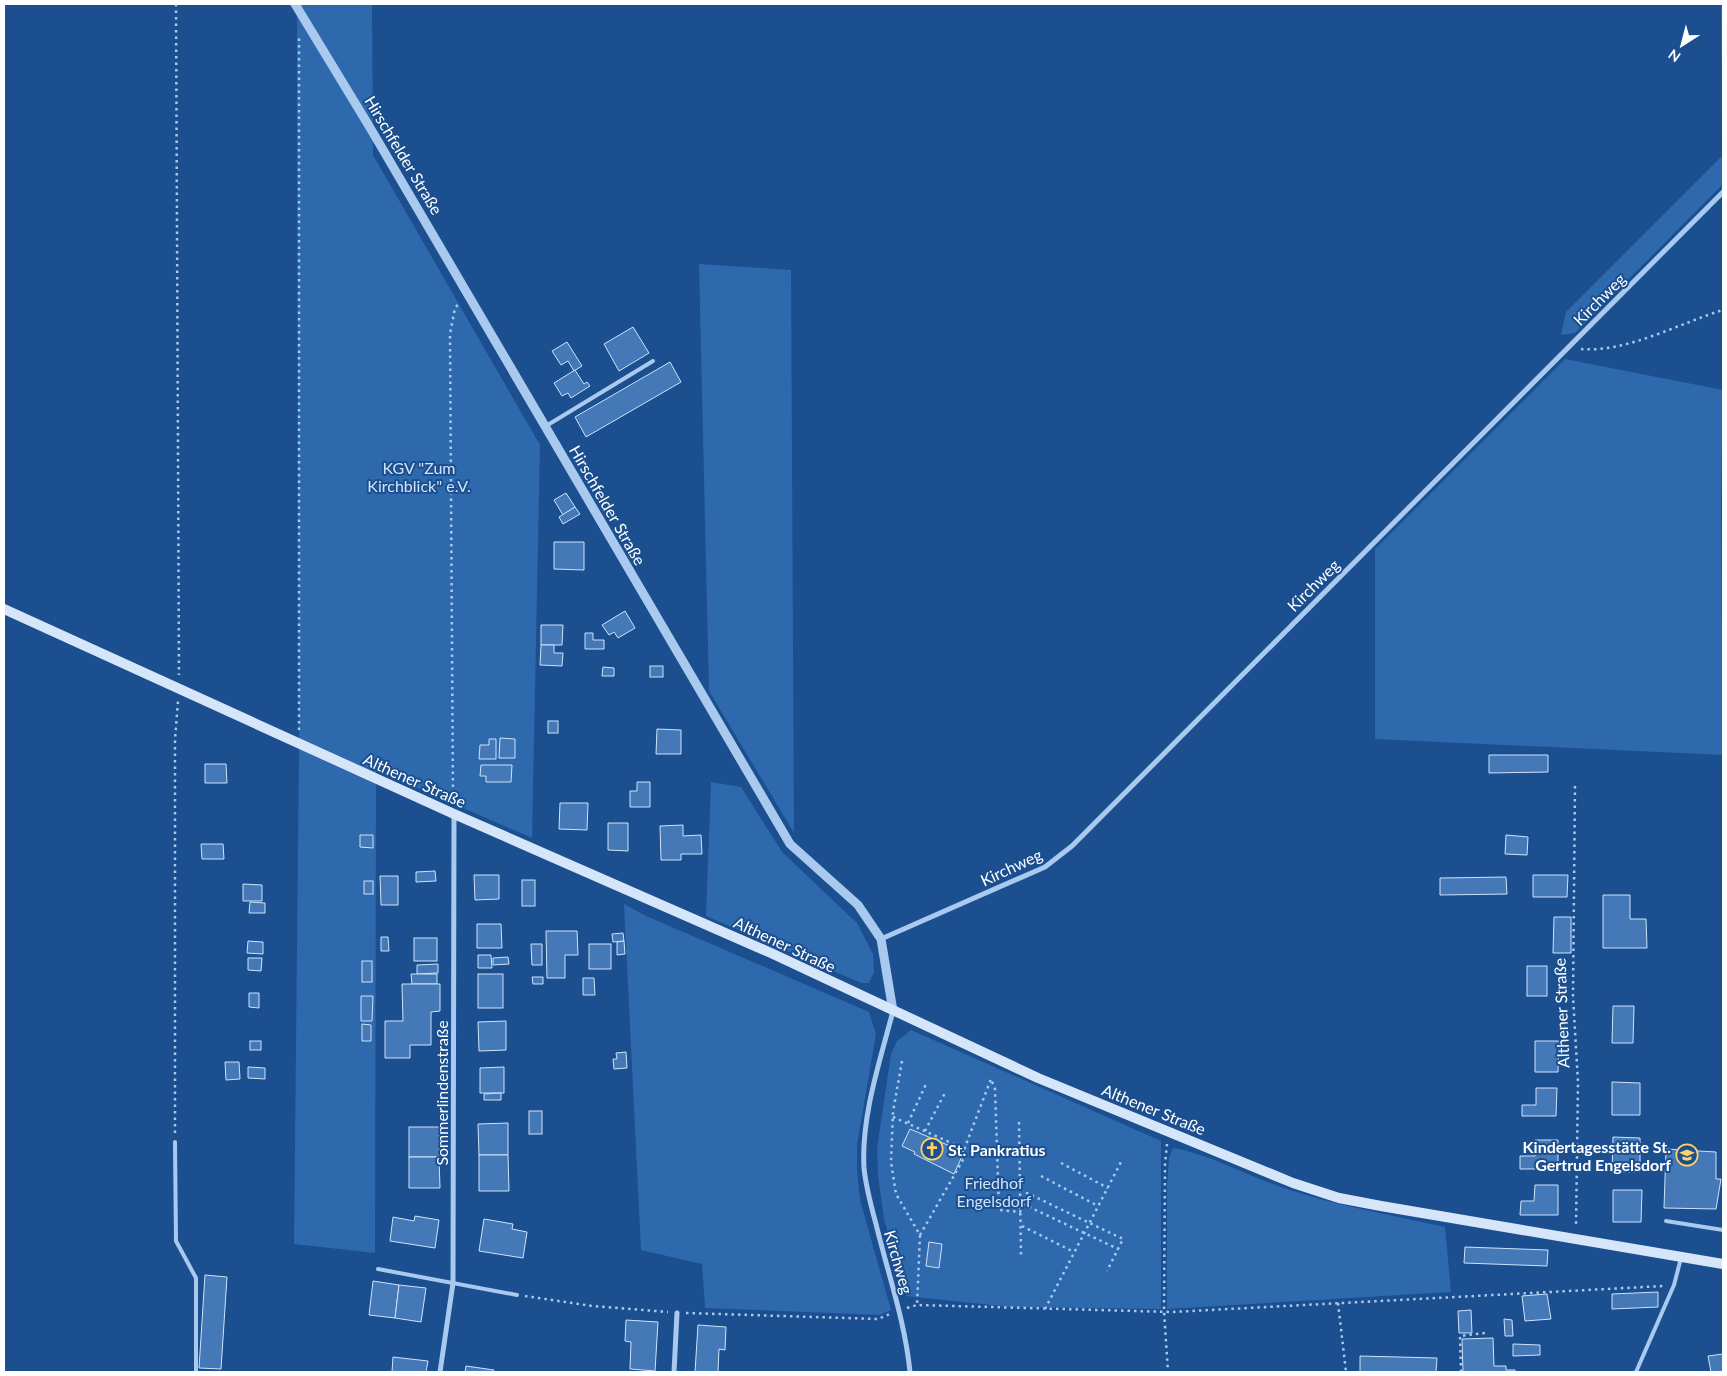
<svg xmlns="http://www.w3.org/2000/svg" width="1727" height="1376" font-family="Lato,sans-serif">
<rect width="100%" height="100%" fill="#1b4f8f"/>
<g fill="#2e69ad">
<path d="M297 4H372L373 155 540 445 532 838 376 770 375 1253 294 1244 299 752Z"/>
<path d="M1721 4H1723V184L1575 333 1561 335 1566 312 1722 156Z"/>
<path d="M699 264 791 270 794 833 709 691Z"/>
<path d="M1565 359 1723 390 1721 505 1723 755 1375 739V549Z"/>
<path d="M711 782 741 787 782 852 857 923 873 954 874 972 869 983H861L706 916Z"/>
<path d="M624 904 644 915 869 1012 876 1034 857 1145V1169L860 1200 891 1310 880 1315 705 1308 702 1264 641 1250Z"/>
<path d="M911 1030 1161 1141V1309L1011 1307 906 1296 884 1219 878 1175 877 1149 891 1054 897 1041Z"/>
<path d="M1173 1148C1210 1154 1245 1175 1281 1187 1334 1205 1390 1215 1445 1227L1451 1292 1167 1309V1187L1169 1157Z"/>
</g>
<g fill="#4478b7" stroke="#cfe3fa">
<path d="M633 327 649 353 619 371 604 344Z"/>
<path d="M567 342 582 366 574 371 568 361 561 365 552 351Z"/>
<path d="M670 362 681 382 586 437 575 417Z"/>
<path d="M575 370 584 384 587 382 590 386 571 398 568 393 562 396 554 383Z"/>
<path d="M566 493 575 507 563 515 554 500Z"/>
<path d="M575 507 580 514 563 524 559 517Z"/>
<path d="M554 542H584V570L554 569Z"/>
<path d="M625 611 635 628 618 638 614 632 609 635 602 625Z"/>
<path d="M541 625H563L562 645H541Z"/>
<path d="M585 633H593V640H604V649H585Z"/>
<path d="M541 645H554V653H563L562 666 540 665Z"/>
<rect x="650" y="666" width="13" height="11"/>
<path d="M603 667 614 668V676H602Z"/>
<rect x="548" y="721" width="10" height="12"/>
<path d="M657 729 681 730V754H656Z"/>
<path d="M500 738 515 739V758H499Z"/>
<path d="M489 739H496V759H479L480 745H489Z"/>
<path d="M1489 755H1548V772L1489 773Z"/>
<path d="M205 764H226L227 783H205Z"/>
<path d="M481 765H512L511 782H486V776H480Z"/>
<path d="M637 782H650V807H630V791H637Z"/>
<path d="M560 803H588L587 830 559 829Z"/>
<path d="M608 823H628V851L608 850Z"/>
<path d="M683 825V836L701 835 702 854H681V860H661L660 826Z"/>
<path d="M360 835H373V848L360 847Z"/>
<path d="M1506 835 1528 837 1527 855 1505 854Z"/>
<path d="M201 844H223L224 859H202Z"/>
<path d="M435 871 436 881 416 882V872Z"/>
<path d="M474 875H499V899L475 900Z"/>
<path d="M1533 875H1568L1567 897H1533Z"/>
<path d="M380 876H398V905H381Z"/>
<path d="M1506 877 1507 894 1440 895V878Z"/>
<rect x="522" y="880" width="13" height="26"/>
<rect x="364" y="881" width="9" height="13"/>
<path d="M243 884 262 885V901H243Z"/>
<path d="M1603 895H1630V919H1646L1647 948H1603Z"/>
<path d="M250 902 265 903V913H249Z"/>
<path d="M1554 917H1571V953H1553Z"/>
<path d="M477 924H501L502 948H477Z"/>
<path d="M546 931H577L578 955H565V978H547Z"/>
<path d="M623 933 624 941 613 942 612 934Z"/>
<path d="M381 937H388L389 951H381Z"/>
<rect x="414" y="938" width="23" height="23"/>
<path d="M248 941 263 942V954L247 953Z"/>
<path d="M624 941 625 954 617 955V942Z"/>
<path d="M531 944H542V965H532Z"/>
<rect x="589" y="944" width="22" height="25"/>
<path d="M478 955H491L492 968H478Z"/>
<path d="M508 957 509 964 493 965V958Z"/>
<path d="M248 958H262L261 971 248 970Z"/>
<rect x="362" y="961" width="10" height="21"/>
<path d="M438 964V973L417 974V965Z"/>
<rect x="1527" y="966" width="20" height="30"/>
<path d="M411 974H437V984H412Z"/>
<rect x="478" y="974" width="25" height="34"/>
<path d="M532 977H543V984H533Z"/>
<path d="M583 978H594L595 995H583Z"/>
<path d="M402 984H440V1011L431 1012V1045H410V1058H385V1021H403Z"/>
<path d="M249 993H259V1008L249 1007Z"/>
<path d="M361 996H373L372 1021H361Z"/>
<path d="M1613 1006H1634L1633 1043H1612Z"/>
<path d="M506 1021V1050L479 1051 478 1022Z"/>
<path d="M362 1024 371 1025V1041H362Z"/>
<rect x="250" y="1041" width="11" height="9"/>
<path d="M1535 1041H1559L1558 1072H1535Z"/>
<path d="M626 1052 627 1068 614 1069 613 1059H617L616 1053Z"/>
<path d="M225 1062H239L240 1079 226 1080Z"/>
<path d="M248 1067 265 1068V1079L248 1078Z"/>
<path d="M504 1067V1093H480V1068Z"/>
<path d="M1612 1082 1640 1083V1115H1612Z"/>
<path d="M1536 1088H1557L1556 1116H1522V1105H1536Z"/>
<path d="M501 1093V1100H484V1094Z"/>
<rect x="529" y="1111" width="13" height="23"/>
<path d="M508 1123V1155H479L478 1124Z"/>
<rect x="409" y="1127" width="30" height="30"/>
<path d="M910 1129 964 1152 954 1174 914 1154 915 1152 902 1146Z"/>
<path d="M1613 1137 1640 1138V1172H1612Z"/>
<path d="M1535 1140H1558V1169H1520V1156H1535Z"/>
<path d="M1666 1149 1716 1152V1179H1721L1716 1209 1664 1208Z"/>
<path d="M479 1155H508L509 1191H479Z"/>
<path d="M409 1157H439L440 1188H409Z"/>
<path d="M1535 1185H1558V1215H1520L1521 1201H1534Z"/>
<path d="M1613 1190H1642L1641 1222H1613Z"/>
<path d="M415 1216 439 1220 435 1248 390 1241 393 1217 414 1221Z"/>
<path d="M484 1219 513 1224 512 1229 527 1232 523 1258 479 1251Z"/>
<path d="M929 1242 942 1244 939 1268 926 1266Z"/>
<path d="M1465 1247 1548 1250 1547 1266 1464 1263Z"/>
<path d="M205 1275 227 1277 221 1369 199 1368Z"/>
<path d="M373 1281 399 1285 395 1318 369 1315Z"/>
<path d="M399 1285 426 1288 421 1322 395 1318Z"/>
<path d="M1658 1292V1307L1612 1309V1294Z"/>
<path d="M1547 1294 1551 1319 1525 1321 1522 1296Z"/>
<path d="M1471 1310 1472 1333H1459L1458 1311Z"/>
<path d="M1504 1319 1512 1320 1513 1336H1505Z"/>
<path d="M626 1320 658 1322 655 1371 630 1369 631 1342 625 1341Z"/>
<path d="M698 1325 726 1327 725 1350 719 1349 718 1372H695Z"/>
<path d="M1493 1338 1494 1366H1506V1370H1515V1372H1463L1462 1339Z"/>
<path d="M1513 1344 1540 1345V1355L1513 1356Z"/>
<path d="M1723 1354V1372H1711L1708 1356Z"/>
<path d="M1360 1356 1437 1358 1436 1372H1360Z"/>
<path d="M393 1357 428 1361 426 1372H392Z"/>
<path d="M466 1366 494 1370 493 1372H465Z"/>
</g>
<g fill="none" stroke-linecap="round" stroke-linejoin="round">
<g stroke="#a9c9ee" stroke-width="2.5" stroke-dasharray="2.5 4" stroke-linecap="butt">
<path d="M176 4 179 675"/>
<path d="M1581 349C1626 353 1680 323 1723 310"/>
<path d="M299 730V35"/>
<path d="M1575 786 1573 996 1578 1082 1576 1227"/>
<path d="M453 800 450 334 455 308 460 302"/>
<path d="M902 1061 893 1112 891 1162 896 1194 920 1235 917 1305"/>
<path d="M893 1117 965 1149"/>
<path d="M1019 1122 1021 1256"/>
<path d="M908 1123 927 1082"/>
<path d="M925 1131 946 1091"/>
<path d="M175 1133V739L178 701"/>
<path d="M1167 1144 1165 1164 1164 1311 1168 1372"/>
<path d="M1061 1163 1108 1188"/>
<path d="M1041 1176 1098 1206"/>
<path d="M1023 1204 1118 1249"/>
<path d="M1022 1226 1074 1252"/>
<path d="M920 1235 964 1158 965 1147 991 1079 995 1089 999 1210 1020 1212 1027 1193 1123 1239 1107 1271"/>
<path d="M525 1296 592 1306 668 1312"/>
<path d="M1338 1303 1346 1372"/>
<path d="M907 1308 917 1305 1172 1312 1663 1286"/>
<path d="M1045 1309 1121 1162"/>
<path d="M686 1313 878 1319 890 1314"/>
<path d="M1461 1372 1460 1336 1485 1333"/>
</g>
<g stroke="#a9c9ee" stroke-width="4">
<path d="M546 426 653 361"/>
<path d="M175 1142 176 1241 196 1278V1372"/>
<path d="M1666 1221 1723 1230"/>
<path d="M378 1269 517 1295"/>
<path d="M1636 1372 1674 1285 1681 1258"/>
</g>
<g stroke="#a9c9ee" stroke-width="5">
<path d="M881 939 1045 867 1072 846 1723 192"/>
<path d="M893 1011C880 1061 861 1116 864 1168 866 1187 871 1206 876 1224 888 1274 905 1321 910 1372"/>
<path d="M440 1372 453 1283 454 814"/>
<path d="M674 1372 677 1313"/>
</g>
<path stroke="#a9c9ee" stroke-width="9" d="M295 4 372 131 790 844 858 905 881 939 893 1011"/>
<path stroke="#d6e6fa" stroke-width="10" d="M4 609 454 814 771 953 1038 1078 1293 1183 1339 1198 1381 1206 1723 1264"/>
</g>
<defs>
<g id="church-ring" transform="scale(1.125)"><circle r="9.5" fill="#1b4f8f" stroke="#ffd166" stroke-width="1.5"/><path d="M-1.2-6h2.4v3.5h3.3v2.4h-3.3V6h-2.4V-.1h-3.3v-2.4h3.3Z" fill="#ffd166"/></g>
<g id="school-ring" transform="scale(1.125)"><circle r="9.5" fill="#1b4f8f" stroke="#ffd166" stroke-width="1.5"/><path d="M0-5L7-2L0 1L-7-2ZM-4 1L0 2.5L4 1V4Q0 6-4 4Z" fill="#ffd166"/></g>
</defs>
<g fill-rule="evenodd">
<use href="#church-ring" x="932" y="1149"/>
<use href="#school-ring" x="1687" y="1155"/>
</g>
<g text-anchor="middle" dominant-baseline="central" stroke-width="4" stroke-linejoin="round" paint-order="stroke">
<g font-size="16" fill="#fff" stroke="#1b4f8f">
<text transform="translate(404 155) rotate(59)">Hirschfelder Straße</text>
<text transform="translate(1599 299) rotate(-45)">Kirchweg</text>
<text transform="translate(608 505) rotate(60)">Hirschfelder Straße</text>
<text transform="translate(1313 585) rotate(-45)">Kirchweg</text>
<text transform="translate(415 780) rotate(24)">Althener Straße</text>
<text transform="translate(1011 867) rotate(-25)">Kirchweg</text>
<text transform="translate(785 944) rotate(25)">Althener Straße</text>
<text transform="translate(1561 1013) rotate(-92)">Althener Straße</text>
<text transform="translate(441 1093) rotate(-90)">Sommerlindenstraße</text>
<text transform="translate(1154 1109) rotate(22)">Althener Straße</text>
<text transform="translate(899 1262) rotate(74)">Kirchweg</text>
</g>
<g font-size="16" fill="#cfe3fa" stroke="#1b4f8f">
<text x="419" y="467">KGV "Zum<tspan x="419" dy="18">Kirchblick" e.V.</tspan></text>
<text x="994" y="1182">Friedhof<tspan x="994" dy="18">Engelsdorf</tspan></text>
</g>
<g font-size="16" font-weight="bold" fill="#fff" stroke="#1b4f8f" text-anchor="end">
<text x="1671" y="1146">Kindertagesstätte St.<tspan x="1671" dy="18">Gertrud Engelsdorf</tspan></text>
<text x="948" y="1149" text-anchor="start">St. Pankratius</text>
</g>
</g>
<rect width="1727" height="1376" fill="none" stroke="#ffffff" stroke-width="10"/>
<g transform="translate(1682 45) rotate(216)" stroke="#1b4f8f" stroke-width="4" paint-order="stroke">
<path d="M0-4L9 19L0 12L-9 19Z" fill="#ffffff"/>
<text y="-8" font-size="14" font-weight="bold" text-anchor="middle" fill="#ffffff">N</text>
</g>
</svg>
